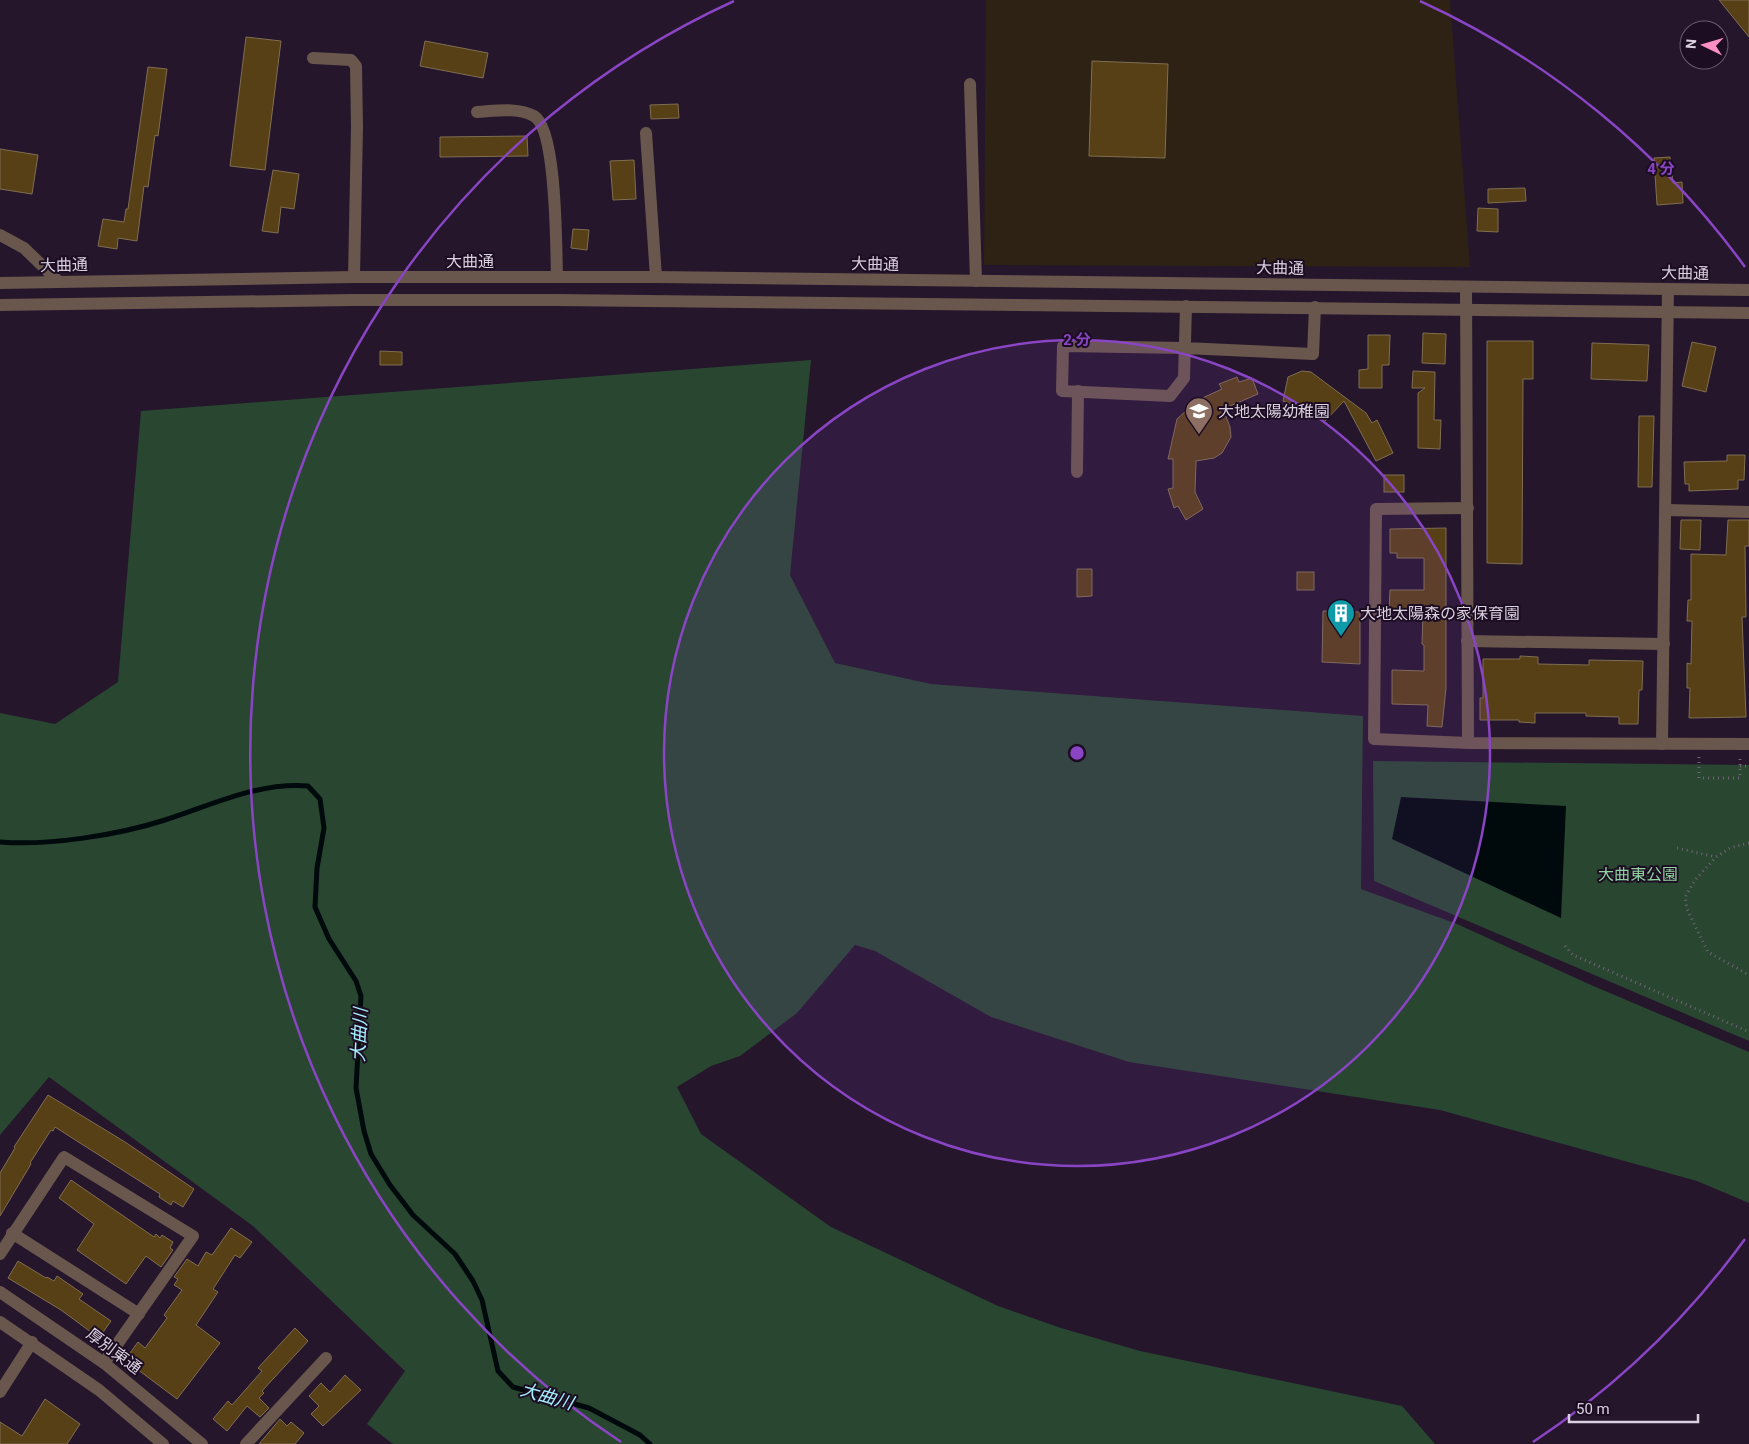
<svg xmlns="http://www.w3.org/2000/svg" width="1749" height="1444" font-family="Roboto,'Noto Sans JP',sans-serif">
<rect width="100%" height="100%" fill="#25162c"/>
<path fill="#2d2214" d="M986 0H1450L1470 267 984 265Z"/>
<g fill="#294631">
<path d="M811 360 790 575 835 663 931 684 1363 716 1361 889 1457 924 1591 985 1749 1052V1203L1697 1181 1440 1110 1129 1062 991 1017 875 951 855 945 797 1013 740 1056 711 1066 677 1087 701 1134 831 1227 998 1306 1061 1328 1140 1351 1402 1406 1435 1444H393L367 1424 405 1371 253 1226 49 1077 0 1135V713L55 724 118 682 141 411Z"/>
<path d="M1373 761 1749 765V1041L1374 881Z"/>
</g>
<path fill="#000a0d" d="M1401 797 1566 806 1561 918 1392 839Z"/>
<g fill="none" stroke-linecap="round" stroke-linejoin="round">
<path stroke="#000a0d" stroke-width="5" d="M0 842C49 846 118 835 165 820 212 805 258 782 308 786L320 799 324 828 317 868 315 907 329 939 356 981 361 996 356 1088 364 1131 371 1154 390 1185 413 1215 455 1254 473 1281 482 1300 498 1371 513 1387 589 1408 640 1435 650 1444"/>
</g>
<g fill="#573f16" stroke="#806e52">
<path d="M1719 0H1749V37Z"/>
<path d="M246 37 281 41 265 170 230 166Z"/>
<path d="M425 41 488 53 483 78 420 66Z"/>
<path d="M1092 61 1168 64 1165 158 1089 156Z"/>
<path d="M148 67 167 69 158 136 155 135 148 187 144 186 137 241 118 238 117 249 98 246 103 219 124 222 126 209H128Z"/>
<path d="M678 104 679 118 651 119 650 105Z"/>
<path d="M527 136 528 156 440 157V137Z"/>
<path d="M0 149 38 155 32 194 0 189Z"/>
<path d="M1670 157 1673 183 1682 182 1683 203 1657 205 1654 158Z"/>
<path d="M634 160 636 199 613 200 610 161Z"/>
<path d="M273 170 299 174 294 209 281 207 278 233 262 231Z"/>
<path d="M1525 188 1526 201 1488 203V189Z"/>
<path d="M1478 208 1498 209V232L1477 231Z"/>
<path d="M573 229 589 230 587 250 571 248Z"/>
<path d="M1423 333 1446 334 1445 364 1422 363Z"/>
<path d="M1368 335H1390L1389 365H1382V388H1359V370L1368 369Z"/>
<path d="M1487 341H1533V379H1523L1522 564 1487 563Z"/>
<path d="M1692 342 1716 347 1706 392 1682 386Z"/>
<path d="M1592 343 1649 345 1647 381 1591 379Z"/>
<path d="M380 351 402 352V365H380Z"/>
<path d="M1302 371 1311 372 1366 413 1372 423 1377 420 1393 453 1376 461 1344 401 1324 422 1313 413 1283 401 1288 377Z"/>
<path d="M1413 371 1435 372 1434 420H1441L1440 449 1418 448V393L1425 388H1412Z"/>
<path d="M1237 377 1239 382 1252 378 1258 394 1223 409 1230 427 1231 437 1222 453 1214 458 1196 461 1195 492 1203 509 1186 520 1178 506 1174 508 1168 489 1173 488V459H1168L1177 419 1198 400 1222 389 1219 384Z"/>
<path d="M1639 416H1654L1652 487H1638Z"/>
<path d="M1727 455H1745L1744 480H1738V489L1689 491V484H1685L1684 462 1727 461Z"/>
<rect x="1384" y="475" width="20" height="17"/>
<path d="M1681 520H1701L1700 550 1680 549Z"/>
<path d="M1728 520H1749V546H1745L1746 617H1742L1746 717 1689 718 1690 688H1687V663L1691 664 1692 621H1687L1688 600H1691V554L1726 555Z"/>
<path d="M1446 528V688L1442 727 1427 726 1428 705 1392 704V670L1424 671V645L1422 644 1423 612 1389 611 1390 590H1424V558H1397V553H1390V529Z"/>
<path d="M1077 569H1092V596L1077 597Z"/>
<rect x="1297" y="572" width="17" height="18"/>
<path d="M1323 611 1360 612V664L1322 662Z"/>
<path d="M1520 656 1538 657V664L1589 665V660L1643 661 1642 690H1639L1638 724H1619V717L1586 716V713H1535V723L1519 722V720H1480V698H1483V659H1520Z"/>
<path d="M48 1095 125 1142 194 1189 183 1207 173 1201 171 1205 159 1197 160 1194 55 1127 53 1131 51 1130 30 1163 31 1164 0 1216V1173L15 1148 14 1147Z"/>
<path d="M71 1180 154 1237 156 1234 160 1238 162 1235 173 1242 170 1248 173 1250 161 1267 146 1256 126 1284 77 1250 94 1224 59 1198Z"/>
<path d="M231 1228 252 1242 240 1258 235 1255 213 1289 218 1292 196 1325 220 1343 177 1399 125 1360 138 1342 145 1348 167 1318 164 1315 182 1290 174 1285 178 1279 174 1277 187 1259 198 1266 206 1252 212 1255Z"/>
<path d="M18 1261 46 1278 47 1277 54 1281 57 1276 83 1294 79 1299 111 1321 99 1338 61 1310 8 1278Z"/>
<path d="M295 1328 308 1341 262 1391 264 1393 259 1398 269 1408 260 1417 247 1406 227 1431 213 1419 228 1401 232 1405 262 1371 258 1368Z"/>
<path d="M345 1375 361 1390 323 1426 311 1414 319 1406 309 1396 321 1383 330 1392Z"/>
<path d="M45 1399 80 1424 67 1444H0V1422L22 1436Z"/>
<path d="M280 1419 287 1426 291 1422 304 1433 295 1444H259Z"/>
</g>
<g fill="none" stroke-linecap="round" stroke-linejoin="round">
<g stroke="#706376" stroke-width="3" stroke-dasharray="1 4" stroke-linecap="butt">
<path d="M1699 757V778H1740V758"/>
<path d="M1740 766H1749"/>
<path d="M1749 843 1730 848 1716 857 1695 880 1685 897 1687 909 1708 952 1749 975"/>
<path d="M1677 848 1716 857"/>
<path d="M1565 946 1573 955 1749 1032"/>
</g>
<g stroke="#69564c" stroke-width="12">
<path d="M313 58 351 60 356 66 357 127 354 277"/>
<path d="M970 84 976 281"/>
<path d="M477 112C495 111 518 107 534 116 557 129 556 249 557 277"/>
<path d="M646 133 656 277"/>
<path d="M0 235 24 248 58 281"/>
<path d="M0 283 354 277H656L1749 290"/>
<path d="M1466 287 1468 743"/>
<path d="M0 305 352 300H556L1749 313"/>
<path d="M1186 306 1184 378 1170 396 1062 391 1063 346 1185 348 1313 354 1315 307"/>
<path d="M1077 472 1078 391"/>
<path d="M1468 508 1376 509 1374 739 1468 743 1749 744"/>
<path d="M1666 510 1749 512"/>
<path d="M1467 641 1664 644"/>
<path d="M1662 744 1668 289"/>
<path d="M12 1233 139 1314"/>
<path d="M0 1254 64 1157 193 1236 104 1363"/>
<path d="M0 1292 104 1363 202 1444"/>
<path d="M0 1322 99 1390 163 1444"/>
<path d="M0 1392 32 1342"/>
<path d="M246 1444 326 1358"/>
</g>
</g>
<circle cx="1077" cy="753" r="413" fill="#8945c4" fill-opacity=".12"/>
<g fill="none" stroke="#8945c4" stroke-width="2.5">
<circle cx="1077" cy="753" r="413"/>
<path d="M1745 1239A826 826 0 0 1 1533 1442M621 1442A826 826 0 0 1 734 1M1420 1A826 826 0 0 1 1745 267"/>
</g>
<defs>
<g id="school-pin" transform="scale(1.4375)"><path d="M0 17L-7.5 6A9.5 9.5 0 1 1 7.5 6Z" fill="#8d6e63" stroke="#1c0d22"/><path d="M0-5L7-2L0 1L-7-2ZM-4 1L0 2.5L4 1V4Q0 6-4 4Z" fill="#fff"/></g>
<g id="building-pin" transform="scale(1.4375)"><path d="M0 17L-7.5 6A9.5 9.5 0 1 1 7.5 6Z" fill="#0f9aa8" stroke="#1c0d22"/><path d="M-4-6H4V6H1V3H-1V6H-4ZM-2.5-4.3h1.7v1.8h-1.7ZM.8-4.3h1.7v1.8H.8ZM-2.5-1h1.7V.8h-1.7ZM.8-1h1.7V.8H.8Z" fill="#fff"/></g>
</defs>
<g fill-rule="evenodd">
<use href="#school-pin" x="1199" y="411"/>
<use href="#building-pin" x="1341" y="613"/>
</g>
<g text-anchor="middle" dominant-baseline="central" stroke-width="4" stroke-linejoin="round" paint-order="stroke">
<g font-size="16" fill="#dad0df" stroke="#1c0d22">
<text x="470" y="261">大曲通</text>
<text transform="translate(875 264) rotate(1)">大曲通</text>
<text transform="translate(64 265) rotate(-1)">大曲通</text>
<text transform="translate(1280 268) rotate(1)">大曲通</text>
<text transform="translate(1685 273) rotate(1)">大曲通</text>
<text transform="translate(114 1351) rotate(37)">厚別東通</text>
</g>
<g font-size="16" fill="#dad0df" stroke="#1c0d22" text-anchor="start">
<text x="1218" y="411">大地太陽幼稚園</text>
<text x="1360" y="613">大地太陽森の家保育園</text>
</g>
<g font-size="16" fill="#90d2a1" stroke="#1c0d22">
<text x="1638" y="874">大曲東公園</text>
</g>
<g font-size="18" font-style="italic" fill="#a4f0fe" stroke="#1c0d22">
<text transform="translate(359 1035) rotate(-87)">大曲川</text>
<text transform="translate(547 1396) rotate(16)">大曲川</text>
</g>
</g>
<circle cx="1077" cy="753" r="8" fill="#8945c4" stroke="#1c0d22" stroke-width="2.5"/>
<g font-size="15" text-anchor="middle" font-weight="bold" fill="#8945c4" stroke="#1c0d22" stroke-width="4" stroke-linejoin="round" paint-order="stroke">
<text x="1661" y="174">4 分</text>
<text x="1077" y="345">2 分</text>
</g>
<g transform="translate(1704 45) rotate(275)"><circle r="24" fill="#1c0d22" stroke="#685b6e"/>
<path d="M0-4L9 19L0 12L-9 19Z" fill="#fc8fc3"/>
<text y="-8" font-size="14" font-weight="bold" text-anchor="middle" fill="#dad0df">N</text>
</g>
<path d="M1569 1414v8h129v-8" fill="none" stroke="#dad0df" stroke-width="2.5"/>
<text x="1576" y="1414" font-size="15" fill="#dad0df" stroke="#1c0d22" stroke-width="4" paint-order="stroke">50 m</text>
</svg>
